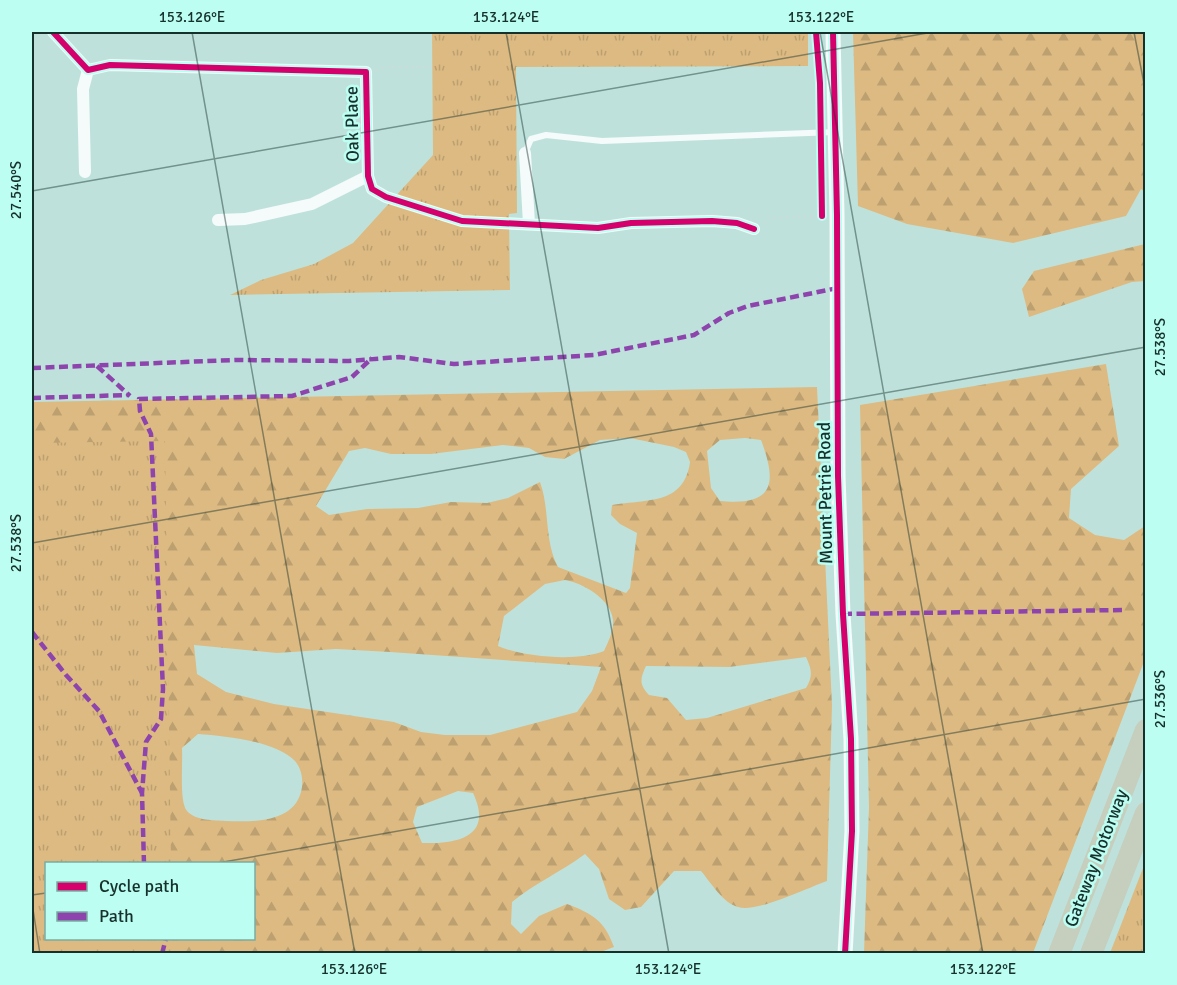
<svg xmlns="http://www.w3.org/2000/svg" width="1177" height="985" font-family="Signika,sans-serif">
<defs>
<pattern id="forest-firs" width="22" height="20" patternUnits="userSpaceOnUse" patternTransform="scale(1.5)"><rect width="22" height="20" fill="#ddba82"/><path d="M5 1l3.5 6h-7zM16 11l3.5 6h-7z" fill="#bda070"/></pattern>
<pattern id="park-tufts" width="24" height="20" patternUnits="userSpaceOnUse" patternTransform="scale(1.5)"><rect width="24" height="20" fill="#ddba82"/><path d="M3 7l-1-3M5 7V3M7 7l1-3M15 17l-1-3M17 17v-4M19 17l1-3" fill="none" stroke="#bda070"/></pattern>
</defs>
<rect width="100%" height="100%" fill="#bee2db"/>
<g fill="url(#forest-firs)" fill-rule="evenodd">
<path d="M853 32H1145V192L1141 189 1126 216 1013 243 907 224 858 206Z"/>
<path d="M1145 244V281L1132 282 1029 317 1022 289 1034 271Z"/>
<path d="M1106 364 1119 446 1071 489 1069 518 1095 535 1124 540 1145 526V659L1033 953H864L869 807 860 405Z"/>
<path d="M817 387 832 705 827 881C807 888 757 913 738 907 723 903 711 883 701 871H674L641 907 625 910 609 899 599 869 585 854C561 872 535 883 512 902L511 924 521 934 539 916 567 904C593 914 604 920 614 947L598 953H32V402ZM630 438 674 447 686 452 690 462C684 505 648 499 612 505L611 515 620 524 637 533 630 588 626 593 558 567C544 541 550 509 540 482L508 498 487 503 451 502 418 508 367 509 329 515 316 506 349 451 365 448 391 454H431L503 445 529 448 545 457 564 459 600 440ZM745 438 761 440C778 485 773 506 720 501L711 488 707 451 720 440ZM565 580C583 583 611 599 613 620 614 631 608 642 604 651 577 662 524 657 498 646L504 616 545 584ZM194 645 277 653 336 649 390 652 601 667 592 691 577 712 490 735H445L421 732 394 722 274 704 226 692 197 674ZM806 657C812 670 813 676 806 688L707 718 686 720 667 698 649 695C639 684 640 679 646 666L729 667ZM198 734C225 736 276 741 295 761 301 768 303 778 302 787 297 823 254 822 226 821 214 820 196 821 187 811 179 802 183 762 182 748ZM458 791 473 793C494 837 457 844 422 843L413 822 417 807ZM46 864H254V938H46Z"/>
</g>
<g fill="url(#park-tufts)">
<path d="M432 32H808V66L516 67 517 213 509 214 510 290 230 295 261 280 314 264 353 243 433 155Z"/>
<path d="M165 441 171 863 46 864V938L172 939V953H32V443Z"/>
<path d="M1145 863V953H1110Z"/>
</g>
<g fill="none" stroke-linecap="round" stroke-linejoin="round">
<g stroke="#cfdad8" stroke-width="2" stroke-dasharray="1.5 4.5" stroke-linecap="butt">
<path d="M376 70 386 67H433"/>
<path d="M764 223 771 218 826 216"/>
</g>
<path stroke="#f5fbfa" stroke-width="6" d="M525 153 531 139 546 135 602 141 835 132"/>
<g stroke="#f5fbfa" stroke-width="12">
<path d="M53 32 88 70 110 65 366 72 368 176 372 189 386 197 462 221 598 228 631 223 712 221 737 223 754 229"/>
<path d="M525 153 529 224"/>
<path d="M85 172 83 89 88 70"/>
<path d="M218 220 245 219 312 204 368 176"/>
</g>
<path stroke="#f5fbfa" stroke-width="15" d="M833 32 837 215 838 476 843 614 851 739 852 831 845 954"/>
<g stroke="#c6cebe" stroke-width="22">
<path d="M1059 954 1146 730"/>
<path d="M1091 954 1146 813"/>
</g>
<g stroke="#8e44ad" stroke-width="4.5" stroke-dasharray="9 4.5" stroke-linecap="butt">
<path d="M97 366 130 396"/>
<path d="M32 368 235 360 349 361 399 357 454 364 594 355 694 335 729 313 748 306 838 288"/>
<path d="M32 398 128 395"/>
<path d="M843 614 1122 610"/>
<path d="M32 632 66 675 99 711 142 793"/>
<path d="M144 864 142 793 146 742 161 719 163 689 151 434 140 411 139 399 292 396 352 377 372 358"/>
<path d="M162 954 166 938"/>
</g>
<g stroke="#bcfef2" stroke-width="10">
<g id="cycleway">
<path d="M53 32 88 70 110 65 366 72 368 176 372 189 386 197 462 221 598 228 631 223 712 221 737 223 754 229"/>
<path d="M816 32 820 83 822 216"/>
<path d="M833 32 837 215 838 476 843 614 851 739 852 831 845 954"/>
</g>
</g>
<use href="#cycleway" stroke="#d6006c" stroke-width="6"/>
</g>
<path fill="none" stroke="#16312c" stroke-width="1.5" stroke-opacity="0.45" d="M192 32 355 954M506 32 669 954M820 32 983 954M1134 32 1146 94M32 191 933 32M32 543 1146 347M212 864 1146 699M32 895 46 893M32 903 40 954"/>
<g text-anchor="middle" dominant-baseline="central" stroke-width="5" stroke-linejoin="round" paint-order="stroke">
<g font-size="18" fill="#16312c" stroke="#bcfef2">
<text transform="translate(352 124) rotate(-91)">Oak Place</text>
<text transform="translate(825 493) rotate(-91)">Mount Petrie Road</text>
<text transform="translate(1096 858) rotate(-69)">Gateway Motorway</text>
</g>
</g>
<rect width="1177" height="985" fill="none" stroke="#bcfef2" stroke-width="66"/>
<rect x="45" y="862" width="210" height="78" fill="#bcfef2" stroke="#7aaca3" stroke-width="1.5"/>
<rect x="57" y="882" width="30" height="9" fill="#d6006c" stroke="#7aaca3" stroke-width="1.5"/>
<text x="99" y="892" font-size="18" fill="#16312c">Cycle path</text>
<rect x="57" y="912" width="30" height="9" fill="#8e44ad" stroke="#7aaca3" stroke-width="1.5"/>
<text x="99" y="922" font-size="18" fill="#16312c">Path</text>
<rect x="33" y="33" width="1111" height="919" fill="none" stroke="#16312c" stroke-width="2"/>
<g font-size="15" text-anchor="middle" fill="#16312c">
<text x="192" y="22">153.126°E</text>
<text x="506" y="22">153.124°E</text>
<text x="821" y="22">153.122°E</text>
<text transform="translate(16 190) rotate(-90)" y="5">27.540°S</text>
<text transform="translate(1160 347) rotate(-90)" y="5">27.538°S</text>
<text transform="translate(16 543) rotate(-90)" y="5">27.538°S</text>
<text transform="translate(1160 699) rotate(-90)" y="5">27.536°S</text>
<text x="354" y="974">153.126°E</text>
<text x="668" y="974">153.124°E</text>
<text x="983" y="974">153.122°E</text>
</g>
</svg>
